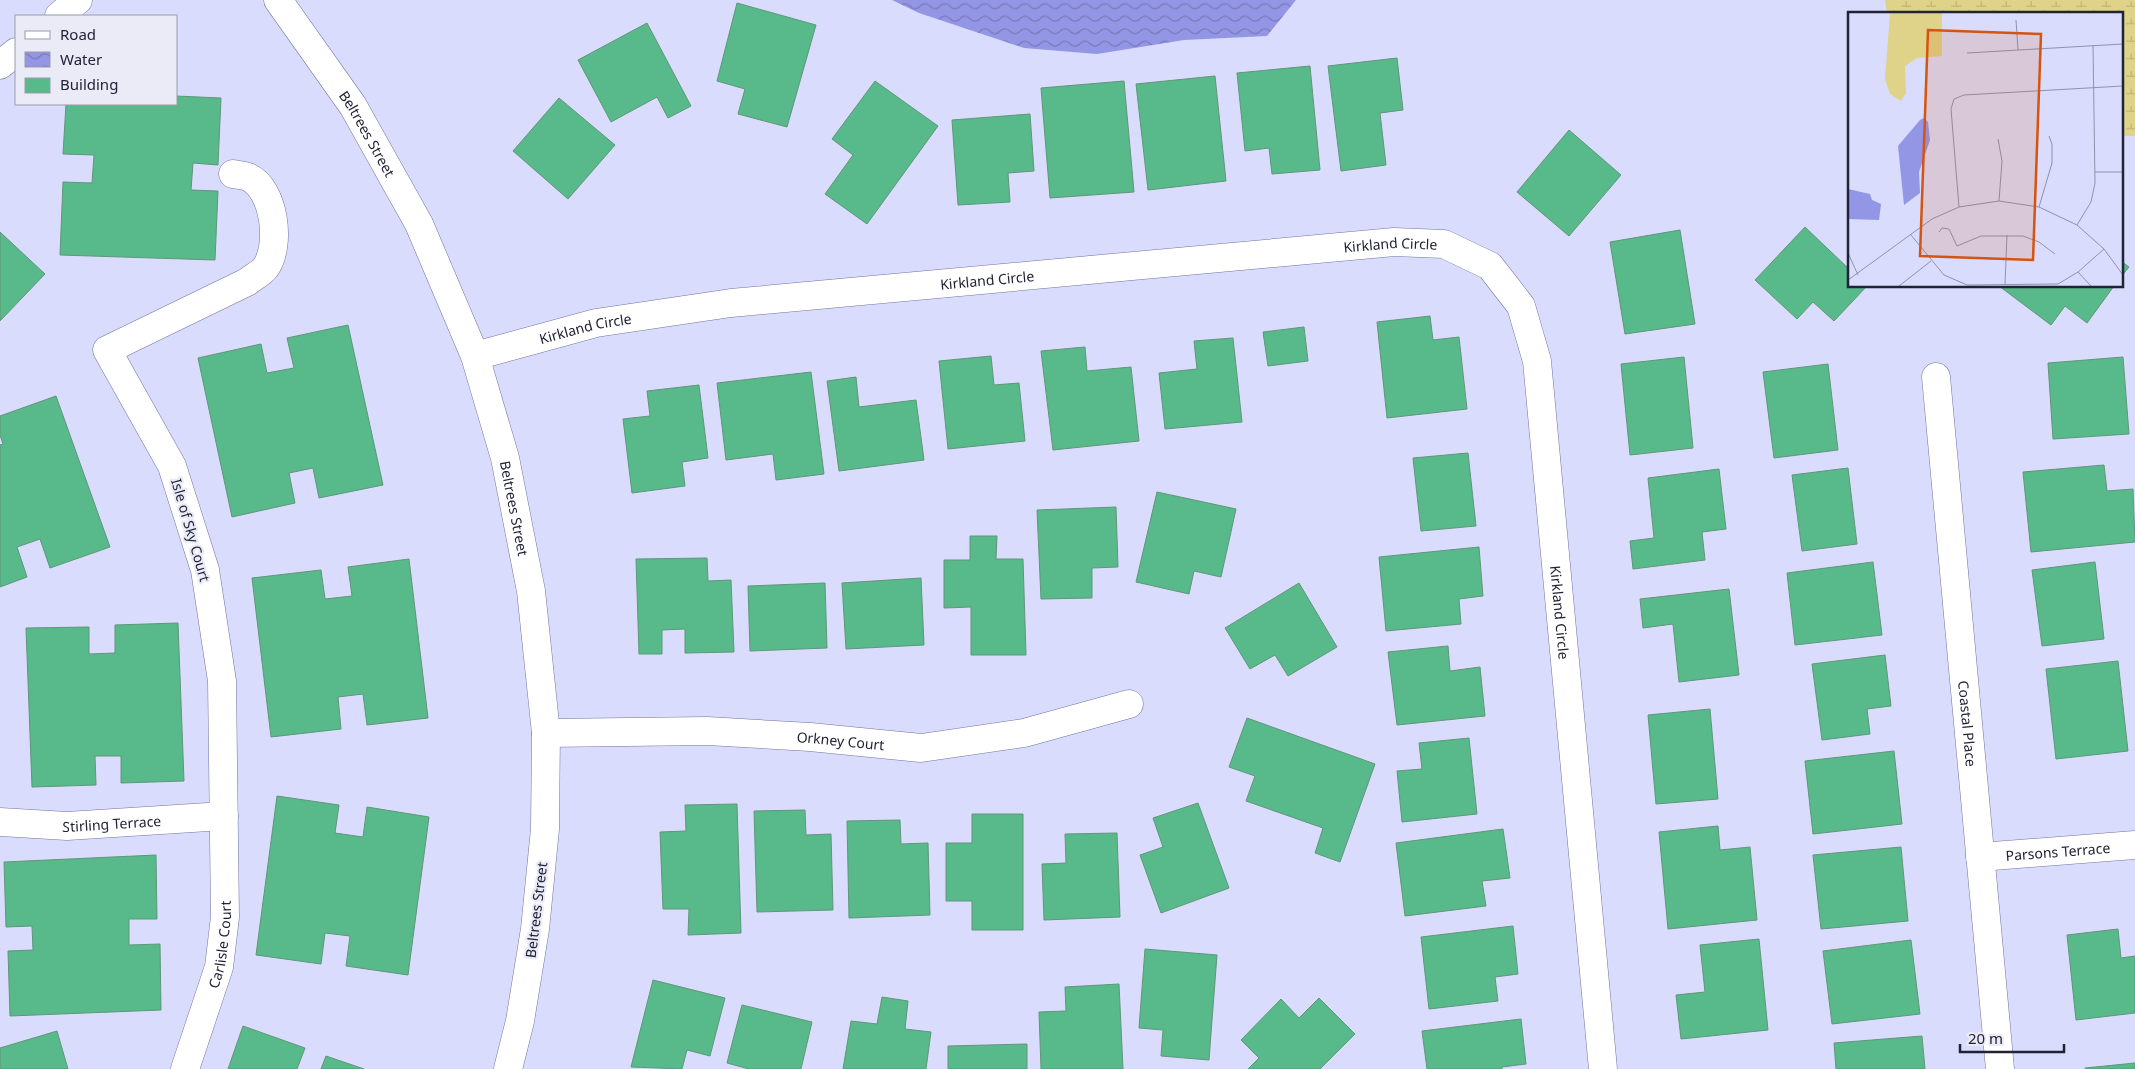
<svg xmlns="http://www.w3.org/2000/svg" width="2135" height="1069" font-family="'Noto Sans',sans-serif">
<defs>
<pattern id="wetland-marsh" width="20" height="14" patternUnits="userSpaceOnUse" patternTransform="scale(1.25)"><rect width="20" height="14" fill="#ded389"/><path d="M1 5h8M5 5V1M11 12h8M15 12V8" fill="none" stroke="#beb577"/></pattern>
<pattern id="water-waves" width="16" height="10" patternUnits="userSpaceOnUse" patternTransform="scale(1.25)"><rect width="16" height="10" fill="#9396e5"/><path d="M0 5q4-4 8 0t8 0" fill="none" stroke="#787aba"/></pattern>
</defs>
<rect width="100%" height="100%" fill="#d9dcfc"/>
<path fill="url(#wetland-marsh)" d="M1885 0H2135V136H2121V14H1887Z"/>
<path fill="url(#water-waves)" d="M892 0H1296L1267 36 1184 40 1097 54 1024 48 919 13Z"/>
<g fill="#58b98b" stroke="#60967a">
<path d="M737 3 816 25 787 127 738 114 745 89 717 81Z"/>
<path d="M647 23 691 106 668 118 657 97 611 122 578 60Z"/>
<path d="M1397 58 1403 110 1380 113 1386 165 1341 171 1328 66Z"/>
<path d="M1310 66 1320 170 1272 174 1269 148 1245 151 1237 73Z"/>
<path d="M1215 76 1226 181 1148 190 1136 84Z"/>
<path d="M875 81 938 126 867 224 825 194 853 155 832 139Z"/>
<path d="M1124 81 1134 192 1050 198 1041 88Z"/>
<path d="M176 96 221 98 218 165 193 163 191 190 218 191 215 260 60 255 63 182 92 183 94 155 63 154 66 104H176Z"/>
<path d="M559 98 615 145 568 199 513 151Z"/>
<path d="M1030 114 1034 171 1008 173 1010 202 958 205 952 120Z"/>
<path d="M1569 130 1621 175 1569 236 1517 192Z"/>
<path d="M1805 227 1849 269V286H1867L1834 321 1813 302 1797 319 1755 280Z"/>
<path d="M1680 230 1695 324 1625 334 1610 242Z"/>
<path d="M0 232 45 274 0 321Z"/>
<path d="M2121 261 2129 267 2121 277Z"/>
<path d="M1999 286H2114L2087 323 2065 306 2051 325Z"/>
<path d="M1430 316 1433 340 1459 337 1467 409 1387 418 1377 322Z"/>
<path d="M348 325 383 485 319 498 313 468 289 473 295 503 232 517 198 358 261 344 267 373 294 368 287 338Z"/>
<path d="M1304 327 1308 361 1268 366 1263 332Z"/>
<path d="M1233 338 1242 422 1165 429 1159 373 1197 369 1194 341Z"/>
<path d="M1085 347 1087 371 1131 367 1139 441 1053 450 1041 351Z"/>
<path d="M991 356 994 385 1019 383 1025 441 948 449 939 361Z"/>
<path d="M1684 357 1693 448 1630 455 1621 364Z"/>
<path d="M2123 357 2129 434 2053 439 2048 363Z"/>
<path d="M1828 364 1838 450 1774 458 1763 372Z"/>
<path d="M811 372 824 474 776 480 773 454 726 460 717 383Z"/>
<path d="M856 377 859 407 916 400 924 460 839 471 827 381Z"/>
<path d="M699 385 708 458 682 462 685 486 632 493 623 419 650 416 647 391Z"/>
<path d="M56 396 110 547 50 568 40 539 17 547 27 577 0 587V445L3 444 0 435V416Z"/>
<path d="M1468 453 1476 526 1421 531 1413 458Z"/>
<path d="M2104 465 2107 491 2133 489 2135 542 2031 552 2023 472Z"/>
<path d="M1848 468 1857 544 1802 551 1792 475Z"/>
<path d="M1719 469 1726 529 1702 532 1705 560 1633 569 1630 541 1654 538 1648 478Z"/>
<path d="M1157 492 1236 509 1221 577 1194 571 1189 594 1136 582Z"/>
<path d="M1116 507 1118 567 1092 568V598L1041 599 1037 510Z"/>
<path d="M970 536H997L996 559H1023L1026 655H971V607L944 608V560H970Z"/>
<path d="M1479 547 1483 596 1459 599 1461 624 1386 631 1379 557Z"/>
<path d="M707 558 708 581 731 580 734 652 685 653V629L662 630V654H639L636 559Z"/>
<path d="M409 559 428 718 367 725 363 694 338 697 341 729 271 737 252 578 321 570 325 599 352 596 348 567Z"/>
<path d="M1873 562 1882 635 1795 645 1787 573Z"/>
<path d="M2095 562 2104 639 2042 646 2032 570Z"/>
<path d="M921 578 924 645 846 649 842 583Z"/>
<path d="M825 583 827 648 750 651 748 586Z"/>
<path d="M1299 583 1337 647 1288 676 1275 655 1250 669 1225 628Z"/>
<path d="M1729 589 1739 675 1679 682 1673 624 1643 628 1640 599Z"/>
<path d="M178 623 184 781 121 783V756H95L96 785 32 787 26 628 89 627V654L115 653V625Z"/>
<path d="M1448 646 1450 671 1480 667 1485 716 1397 725 1388 652Z"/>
<path d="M1885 655 1891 706 1867 709 1870 734 1822 740 1812 664Z"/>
<path d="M2118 661 2128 751 2056 759 2046 669Z"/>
<path d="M1710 709 1718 799 1656 804 1648 715Z"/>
<path d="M1247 718 1375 764 1340 862 1315 853 1323 828 1246 801 1255 776 1229 767Z"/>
<path d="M1469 738 1477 814 1402 822 1397 771 1422 769 1419 743Z"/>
<path d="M1894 751 1902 824 1813 834 1805 761Z"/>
<path d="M277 796 339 805 335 833 363 837 367 807 429 817 408 975 346 966 350 936 325 933 321 964 256 955Z"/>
<path d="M1198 803 1229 888 1161 913 1140 855 1163 847 1153 818Z"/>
<path d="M737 804 741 933 688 935 689 909H663L660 832 686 831 685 805Z"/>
<path d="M805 810 806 835 831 834 833 910 757 912 754 811Z"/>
<path d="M972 814H1023V930H972V901H946V843H972Z"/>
<path d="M900 820 901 844 928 843 930 915 849 918 847 821Z"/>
<path d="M1718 826 1720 850 1750 847 1757 920 1668 929 1659 832Z"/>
<path d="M1503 829 1510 878 1482 881 1486 906 1405 916 1396 843Z"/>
<path d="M1117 833 1120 917 1044 920 1042 864 1066 863 1065 834Z"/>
<path d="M1901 847 1908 921 1821 929 1813 855Z"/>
<path d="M156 855 157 919H129V945L160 944 161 1010 10 1016 8 951 33 950 32 926 6 927 4 862Z"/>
<path d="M1513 926 1518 974 1495 977 1498 1001 1429 1009 1421 937Z"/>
<path d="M2118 929 2121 958 2135 956V1013L2076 1020 2067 935Z"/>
<path d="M1759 939 1768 1030 1681 1039 1676 995 1705 992 1700 945Z"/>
<path d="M1911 940 1920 1014 1832 1024 1823 951Z"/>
<path d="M1145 949 1217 955 1209 1060 1161 1056 1163 1030 1139 1028Z"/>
<path d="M653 980 725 998 710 1056 687 1050 682 1069 631 1067Z"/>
<path d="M1119 984 1123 1069H1041L1039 1012 1066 1011 1065 987Z"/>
<path d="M882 997 908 1001 905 1029 931 1032 926 1069H843L851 1021 877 1024Z"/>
<path d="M1319 998 1355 1034 1320 1069H1248L1259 1058 1241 1040 1281 999 1299 1018Z"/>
<path d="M742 1005 812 1022 801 1069H749L727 1063Z"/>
<path d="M1521 1019 1526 1064 1502 1067V1069H1427L1422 1031Z"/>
<path d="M243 1026 305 1048 297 1069H228Z"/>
<path d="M57 1031 68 1069H0V1048Z"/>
<path d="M1922 1036 1925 1069H1836L1834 1043Z"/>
<path d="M1027 1044V1069H948V1046Z"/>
<path d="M326 1056 364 1069H321Z"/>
<path d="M2135 1063V1069H2085V1068Z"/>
</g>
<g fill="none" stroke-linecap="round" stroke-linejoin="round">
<g stroke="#7174a3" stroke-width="29">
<g id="minor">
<path id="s1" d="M278 0 353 106 419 224 475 356 505 458 531 591 546 733 545 829 535 929 520 1021 508 1069"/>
<path d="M59 16 78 0"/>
<path d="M0 65 16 52"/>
<path id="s2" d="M475 356 596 323 731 303 1394 242 1444 244 1490 266 1521 306 1537 361 1603 1069"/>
<path id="s3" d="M1936 377 2000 1069"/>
<path id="s4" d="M546 733 707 731 810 737 921 748 1024 733 1129 704"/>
<path id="s5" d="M0 822 67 826 224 816"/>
<path id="s6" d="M1980 857 2135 845"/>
<path id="s7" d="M185 1069 219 967 225 917 222 681 205 570 172 466 107 350 247 282C253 277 262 273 266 267 281 245 275 189 248 177 244 175 238 175 233 174"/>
</g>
</g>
<use href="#minor" stroke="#fff" stroke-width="28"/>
</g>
<g text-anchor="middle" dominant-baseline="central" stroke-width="4.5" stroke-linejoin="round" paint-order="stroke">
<g font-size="14" fill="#212235" stroke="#eaebf6">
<text stroke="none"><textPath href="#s1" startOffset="161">Beltrees Street</textPath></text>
<text stroke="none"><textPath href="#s2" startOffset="924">Kirkland Circle</textPath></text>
<text stroke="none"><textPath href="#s2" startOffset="519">Kirkland Circle</textPath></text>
<text stroke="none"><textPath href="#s2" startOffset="114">Kirkland Circle</textPath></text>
<text stroke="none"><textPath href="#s1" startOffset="566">Beltrees Street</textPath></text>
<text transform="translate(191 530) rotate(74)">Isle of Sky Court</text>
<text stroke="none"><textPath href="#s2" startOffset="1389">Kirkland Circle</textPath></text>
<text stroke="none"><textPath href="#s3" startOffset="348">Coastal Place</textPath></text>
<text stroke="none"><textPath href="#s4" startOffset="295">Orkney Court</textPath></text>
<text stroke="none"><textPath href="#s5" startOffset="112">Stirling Terrace</textPath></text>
<text stroke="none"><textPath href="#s6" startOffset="78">Parsons Terrace</textPath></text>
<text transform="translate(536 910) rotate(-83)">Beltrees Street</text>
<text stroke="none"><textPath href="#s7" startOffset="130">Carlisle Court</textPath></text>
</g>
</g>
<g transform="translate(1848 12)">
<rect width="275" height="275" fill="#d9dcfc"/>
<path d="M42 1H94V44L69 46 57 54 58 81 53 89 42 82 37 67Z" fill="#ded389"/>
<path d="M76 106 80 110 82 128 71 160 72 181 56 193 50 134 72 108ZM0 177 22 182 24 188 33 192 31 208 0 207Z" fill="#9396e5"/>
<path fill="none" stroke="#8f92ac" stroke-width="1" d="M168 8 170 38M119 41 275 32M150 127 154 149 151 189M247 160H275M111 195 103 97 106 87 116 83 275 74M191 195 204 151V132L201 124M229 213 243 190 247 171 245 33M91 220 94 216 101 217 109 234 133 224H175L191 230 207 242M63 223 96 263 119 273 210 272 230 260 256 237M0 241 10 263M230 260 243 274M0 268 84 207 111 195 151 189 191 195 229 213 256 237 275 263M157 273 159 223M51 274 83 249"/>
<path fill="#d45410" fill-opacity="0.15" stroke="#d45410" stroke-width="2.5" d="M80 18 193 22 185 248 72 244Z"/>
<rect width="275" height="275" fill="none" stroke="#212235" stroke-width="2.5"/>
</g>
<rect x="15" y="15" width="162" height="90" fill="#eaebf6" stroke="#9a9ba9"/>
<rect x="25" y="31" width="25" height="8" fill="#ffffff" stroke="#9a9ba9"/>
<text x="60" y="40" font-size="15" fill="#212235">Road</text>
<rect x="25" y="52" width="25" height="15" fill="url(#water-waves)" stroke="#9a9ba9"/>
<text x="60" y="65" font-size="15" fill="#212235">Water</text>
<rect x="25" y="78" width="25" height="15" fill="#58b98b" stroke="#9a9ba9"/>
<text x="60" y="90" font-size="15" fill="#212235">Building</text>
<path d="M1960 1044v8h104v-8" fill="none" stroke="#212235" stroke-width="2.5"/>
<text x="1968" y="1044" font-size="15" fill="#212235" stroke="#eaebf6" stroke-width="4" paint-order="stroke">20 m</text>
</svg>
